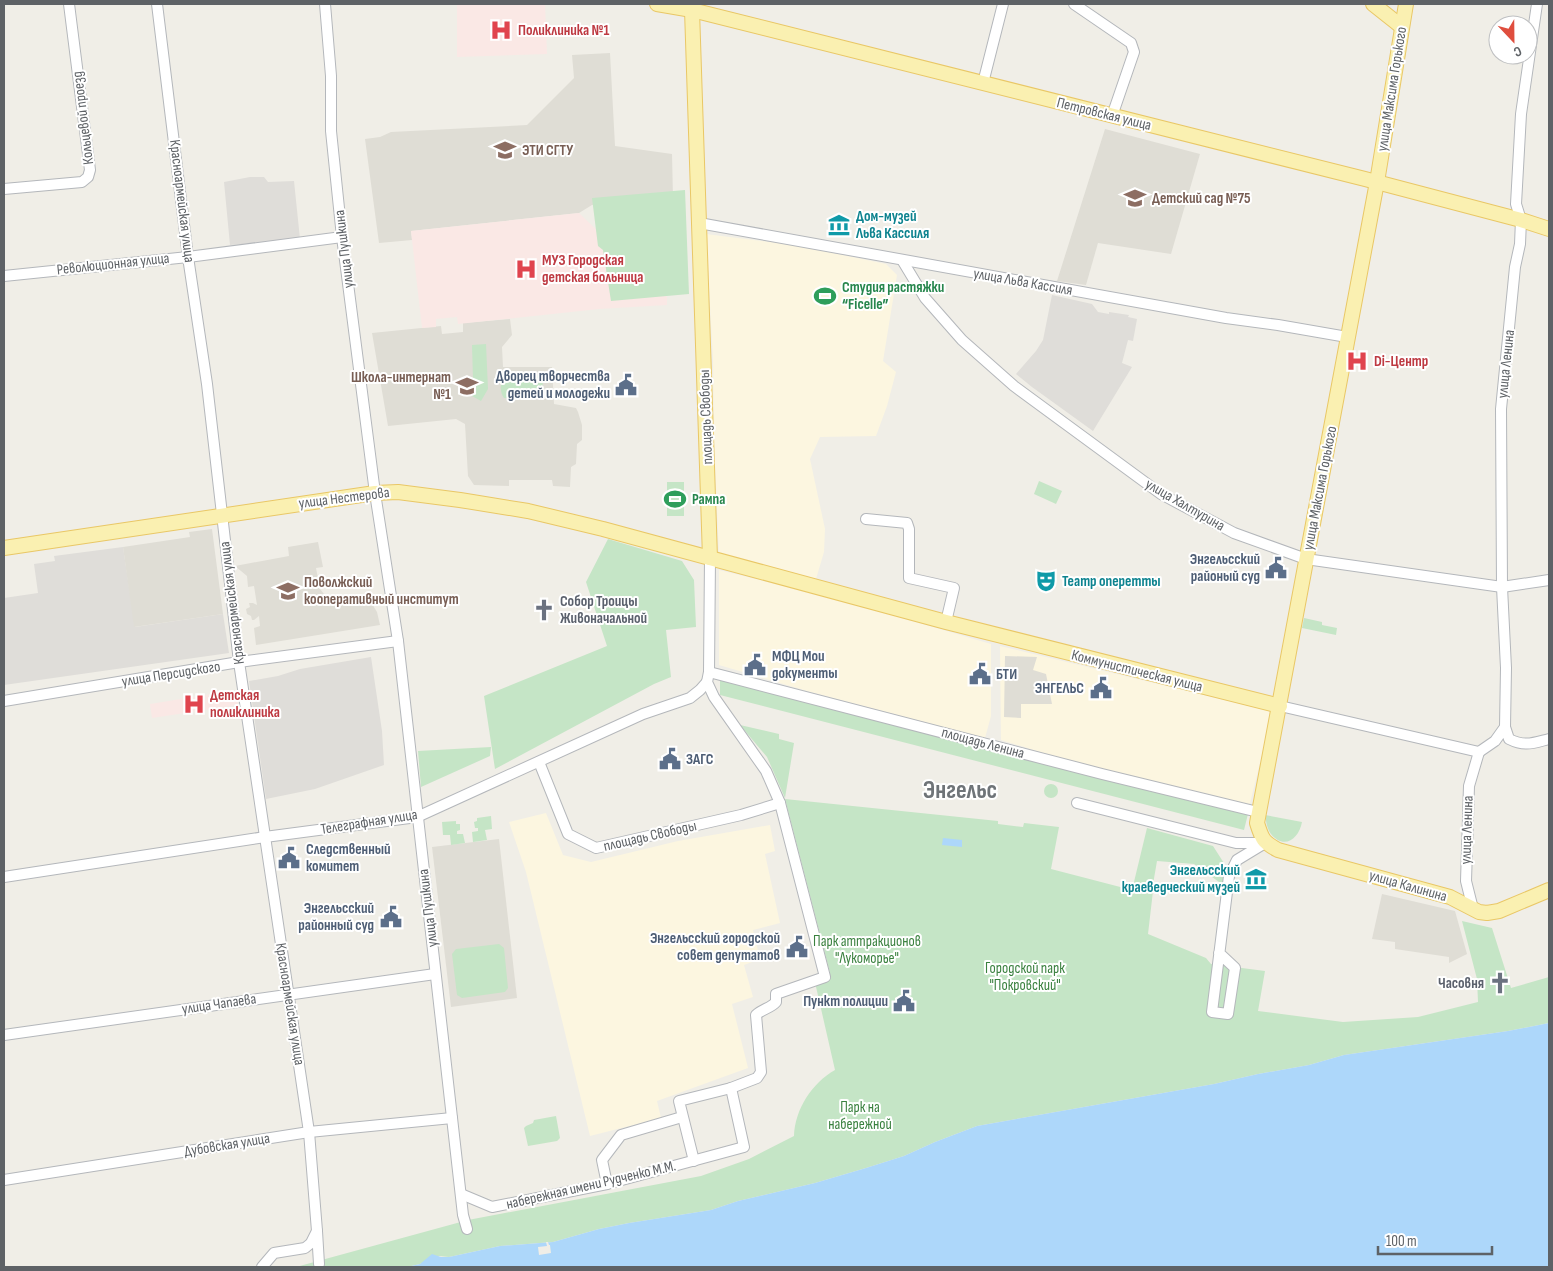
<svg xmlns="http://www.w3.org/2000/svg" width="1553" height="1271" font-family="'Sofia Sans Condensed',sans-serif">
<rect width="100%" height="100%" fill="#f0eee7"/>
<g fill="#fcf6e0">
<path d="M706 234 795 245 886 264 897 275 883 361 896 372 887 406 876 436 820 437 810 459 825 529 824 552 816 579 719 555 714 440 713 360Z"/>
<path d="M719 570 834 598 991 644V716L985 738 807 691 719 665Z"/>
<path d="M1000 646 1270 711 1264 747 1249 807 1063 759 1001 740Z"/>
<path d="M546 813 563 855 591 862 678 841 770 825 775 851 765 854 780 923 753 930 760 959 744 965 753 997 732 1004 748 1068 657 1101 661 1118 590 1136 526 872 509 822Z"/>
</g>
<g fill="#dfddd9">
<path d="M250 177H264L268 182 294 181 300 239 230 245 224 182Z"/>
<path d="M1052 295 1092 304 1098 312 1109 314V312L1129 315 1128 317 1137 319 1133 341 1128 340 1122 363 1132 367 1093 431 1032 387 1016 374 1036 351 1043 340Z"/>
<path d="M123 547 135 627 223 614 229 653 4 685V598L38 593 34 564 55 561 54 556Z"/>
<path d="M371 657 382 731 384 765 315 789 266 799 249 681 278 676 300 669Z"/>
</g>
<g fill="#dfddd5">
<path d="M610 53 615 146 672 154 673 198 592 205 579 213 411 231 412 240 379 243 365 139 380 137 391 132 527 125 574 78 572 55Z"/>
<path d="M1105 129 1200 154 1171 254 1098 243 1086 285 1057 281Z"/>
<path d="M510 319 512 335 502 347 503 367H552L554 404 576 408 578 412 582 425V440L577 444 576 464 571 467 570 487 553 486 552 480H509V486L474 485 468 476 465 424 456 419 388 426 372 333 441 326 442 334 463 332V323Z"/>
<path d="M212 529 223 614 134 627 123 547 190 537 189 532Z"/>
<path d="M318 542 323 567 316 568 320 589 324 594 325 600 366 594 377 612 380 625 256 645 254 628 260 626 259 616 254 620H252L251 616 247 614 246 609 250 607 249 603H253L257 605 254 586 248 587 247 576 235 566 289 556 288 547Z"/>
<path d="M1005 656 1037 657 1033 670 1046 674 1052 704H1021V718L1004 717Z"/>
<path d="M499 839 517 998 451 1007 432 847Z"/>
<path d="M1382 894 1455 911 1467 954 1449 963V957L1395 949V942L1372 939Z"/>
</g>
<g fill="#fae8e5">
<path d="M457 4H545L547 54 457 57Z"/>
<path d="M579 213 667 297V305L599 309 458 324 457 317 436 319V327L422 328 411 231Z"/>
<path d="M236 690 238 705 152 718 150 704Z"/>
</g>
<g fill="#c5e5c6">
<path d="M685 190 689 294 611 301 603 250 598 246 592 198Z"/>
<path d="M486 344 488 389 481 401 472 396 476 389V380H473L472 345Z"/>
<path d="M506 374H535L540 376 543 381 541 397 537 399 504 398C499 392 500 379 506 374Z"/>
<path d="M1039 481 1062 491 1056 504 1034 494Z"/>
<rect x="667" y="482" width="17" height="34"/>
<path d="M608 539 682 561 694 580 696 627 666 630 671 677 654 684 495 769 484 696 607 646 586 582Z"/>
<path d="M1304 618 1322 622V625L1337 628 1336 635 1302 628Z"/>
<path d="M720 679 1248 814 1244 830 720 695Z"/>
<path d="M740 725 779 734V739L794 743 785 798 767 757Z"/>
<path d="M491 747 490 756 421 787 418 751Z"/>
<circle cx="1051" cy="791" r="7"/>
<path d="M785 799 998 821V824L1023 827 1024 823 1059 827 1051 869 1128 889 1153 891 1148 934 1206 958 1211 964 1265 971 1258 1011 1343 1022 1418 1017 1478 1002 1477 979 1462 921 1492 928 1511 988 1549 977V1023L1508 1031 1344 1055 1309 1065 1258 1074 1214 1084 977 1126 935 1142 904 1156 866 1168 815 1183 738 1201 711 1210 629 1223 599 1229 553 1242 500 1246 449 1257 439 1256 420 1264 407 1267H296L468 1220 701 1176 749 1159 794 1136C795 1109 812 1083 835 1070L814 978 830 973Z"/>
<path d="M1265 815 1302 822C1299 839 1284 850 1271 834 1267 829 1266 821 1265 815Z"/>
<path d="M491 816 492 829 485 830 487 840 473 842 472 832 478 831V828H475L474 822 477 821V818Z"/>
<path d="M456 821V824H460V830L457 831V834H463L465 843 451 845 450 835H443L442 822Z"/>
<path d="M1147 828 1213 846 1229 871 1226 887 1194 864 1157 861 1152 890 1133 886Z"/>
<path d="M499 944 504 948 508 988 505 992 462 998 457 995 452 954 456 949Z"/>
<path d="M556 1116 560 1138 557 1141 528 1146 524 1128 526 1126 533 1123 534 1120Z"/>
</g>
<g fill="#add7fa">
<path d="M943 838 962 840V847L942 845Z"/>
<path d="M1549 1023V1267H407L420 1264 432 1254 441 1257H449L500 1246 553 1242 599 1229 629 1223 711 1210 738 1201 815 1183 866 1168 904 1156 935 1142 977 1126 1214 1084 1258 1074 1309 1065 1344 1055 1508 1031Z"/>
</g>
<path fill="#f0eee7" d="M546 1242H548L549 1245H550L551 1253 539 1255 538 1247 547 1246Z"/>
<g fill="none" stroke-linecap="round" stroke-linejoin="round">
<g stroke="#b4b7bb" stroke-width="12">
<g id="minor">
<path d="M157 4 188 257 207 384 239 662 309 1132 317 1231"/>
<path d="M325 4 331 76V131L342 237 375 493 398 641 463 1215 467 1229"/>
<path d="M1074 4 1131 43 1134 52 1112 116"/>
<path d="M983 83 1003 4"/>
<path d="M4 189 82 182 88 177 90 170 69 4"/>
<path d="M699 223 1226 318 1278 325 1347 337"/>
<path d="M902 260 925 298 962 340 1014 386 1161 494 1234 533 1306 559 1502 587 1549 580"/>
<path d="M4 276 188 257 342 237"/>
<path d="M866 519 907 523 909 529V578L954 588 946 622"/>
<path d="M709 672 1102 774 1258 812"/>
<path d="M4 701 239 662 398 641"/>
<path d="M1280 706 1479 752 1495 741 1505 727 1509 739C1525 747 1533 743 1549 739"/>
<path d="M1505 727 1506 668 1502 587 1501 409 1515 267 1520 244 1521 220 1516 204 1521 114 1537 4"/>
<path d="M539 762 568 834 596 848 741 815 780 803"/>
<path d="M1077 803 1236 843H1264"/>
<path d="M4 877 265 837 417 817 643 714 690 698 700 690 707 682"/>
<path d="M1473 909 1466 881 1469 786 1479 752"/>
<path d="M1219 953 1235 968 1228 1014 1212 1012 1229 876 1237 860 1265 843"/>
<path d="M4 1035 435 974"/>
<path d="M694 1161 679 1101 731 1088"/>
<path d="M4 1180 309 1132 452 1118"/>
<path d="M607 1184 602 1160 621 1135 682 1117"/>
<path d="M461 1194 492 1207 607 1184 744 1147 731 1088 757 1078 761 1072 756 1015C762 1009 771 1008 776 1002V994L825 977 780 803 766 771 714 697 707 682 709 672 710 558"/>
<path d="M262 1267 274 1253 305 1248 311 1243 317 1231 319 1264"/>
</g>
</g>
<g stroke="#e9c766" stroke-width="16">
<g id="major">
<path d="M657 4 692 10 1365 179 1521 220 1549 229"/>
<path d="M1373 4 1402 27"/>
<path d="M1406 4 1377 182 1257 823C1262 839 1263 842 1278 850L1450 897 1479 912 1487 913 1499 911 1549 890"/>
<path d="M692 10 710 558"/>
<path d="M4 548 375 493 398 492 460 500 528 511 603 529 946 622 1280 706"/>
</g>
</g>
<use href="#minor" stroke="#fff" stroke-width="10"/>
<use href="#major" stroke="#faf0b1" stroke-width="14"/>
</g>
<defs>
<g id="hospital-bare" transform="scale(1.725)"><path d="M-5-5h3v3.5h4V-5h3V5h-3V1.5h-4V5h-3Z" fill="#e0444e" stroke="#fff" stroke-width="2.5" paint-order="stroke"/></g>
<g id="university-bare" transform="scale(1.725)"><path d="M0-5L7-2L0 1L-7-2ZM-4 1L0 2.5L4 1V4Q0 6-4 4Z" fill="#8d6e63" stroke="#fff" stroke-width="2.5" paint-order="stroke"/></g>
<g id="school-bare" transform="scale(1.725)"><path d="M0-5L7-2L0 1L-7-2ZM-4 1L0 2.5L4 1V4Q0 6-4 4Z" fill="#8d6e63" stroke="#fff" stroke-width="2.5" paint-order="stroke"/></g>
<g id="museum-bare" transform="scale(1.725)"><path d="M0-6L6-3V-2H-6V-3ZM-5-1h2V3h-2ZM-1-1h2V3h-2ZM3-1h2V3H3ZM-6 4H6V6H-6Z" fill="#0f9aa8" stroke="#fff" stroke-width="2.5" paint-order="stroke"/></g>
<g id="stadium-bare" transform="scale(1.725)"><path d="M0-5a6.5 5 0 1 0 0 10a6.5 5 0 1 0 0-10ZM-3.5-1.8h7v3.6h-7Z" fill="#2e9e5b" stroke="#fff" stroke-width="2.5" paint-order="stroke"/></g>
<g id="civic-bare" transform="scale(1.725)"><path d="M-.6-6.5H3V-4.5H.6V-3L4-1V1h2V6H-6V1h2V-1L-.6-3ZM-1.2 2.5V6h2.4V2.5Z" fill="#5c6f8a" stroke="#fff" stroke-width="2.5" paint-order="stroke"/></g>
<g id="theatre-bare" transform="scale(1.725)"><path d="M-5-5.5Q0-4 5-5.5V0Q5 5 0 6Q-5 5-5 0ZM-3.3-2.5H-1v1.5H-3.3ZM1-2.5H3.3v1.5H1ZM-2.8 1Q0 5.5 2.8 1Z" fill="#0f9aa8" stroke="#fff" stroke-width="2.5" paint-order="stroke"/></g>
<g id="church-bare" transform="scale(1.725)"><path d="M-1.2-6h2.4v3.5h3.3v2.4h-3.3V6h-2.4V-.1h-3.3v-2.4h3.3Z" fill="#6b7280" stroke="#fff" stroke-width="2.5" paint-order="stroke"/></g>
</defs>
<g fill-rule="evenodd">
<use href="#hospital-bare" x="501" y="30"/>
<use href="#university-bare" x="505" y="150"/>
<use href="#school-bare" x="1135" y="198"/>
<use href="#museum-bare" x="839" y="225"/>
<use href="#hospital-bare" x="526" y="269"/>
<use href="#stadium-bare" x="825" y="296"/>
<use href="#hospital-bare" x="1357" y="361"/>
<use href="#civic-bare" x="626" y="385"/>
<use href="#school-bare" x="467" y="386"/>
<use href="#stadium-bare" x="675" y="499"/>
<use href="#civic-bare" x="1276" y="568"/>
<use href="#theatre-bare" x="1046" y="581"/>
<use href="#university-bare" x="288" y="591"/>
<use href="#church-bare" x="544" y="610"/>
<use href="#civic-bare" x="755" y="665"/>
<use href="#civic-bare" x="980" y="674"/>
<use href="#civic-bare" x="1101" y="688"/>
<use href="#hospital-bare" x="194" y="704"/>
<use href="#civic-bare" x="670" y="759"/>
<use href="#civic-bare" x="289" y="858"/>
<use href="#museum-bare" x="1256" y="879"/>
<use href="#civic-bare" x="391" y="917"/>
<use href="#civic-bare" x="797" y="947"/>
<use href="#church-bare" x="1500" y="983"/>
<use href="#civic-bare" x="904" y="1001"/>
</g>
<g text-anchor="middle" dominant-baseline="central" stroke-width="4" stroke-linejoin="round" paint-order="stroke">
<g font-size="15" font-weight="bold" fill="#be3a42" stroke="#fff" text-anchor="start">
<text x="518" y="30">Поликлиника №1</text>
<text x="542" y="260">МУЗ Городская<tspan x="542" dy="17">детская больница</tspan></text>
<text x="1374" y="361">Di-Центр</text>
<text x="210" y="695">Детская<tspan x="210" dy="17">поликлиника</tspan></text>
</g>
<g font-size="15" fill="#5e6266" stroke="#fff">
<text transform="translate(1392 89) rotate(-81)">улица Максима Горького</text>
<text transform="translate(1104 114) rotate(14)">Петровская улица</text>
<text transform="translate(83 118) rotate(-97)">Кольцевой проезд</text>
<text transform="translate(182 201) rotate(83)">Красноармейская улица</text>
<text transform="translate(344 249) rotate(-97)">улица Пушкина</text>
<text transform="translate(113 264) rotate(-6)">Революционная улица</text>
<text transform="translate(1023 282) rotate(10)">улица Льва Кассиля</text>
<text transform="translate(1506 364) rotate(-84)">улица Ленина</text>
<text transform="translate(706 417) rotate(-92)">площадь Свободы</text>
<text transform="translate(1320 488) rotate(-79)">улица Максима Горького</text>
<text transform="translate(344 498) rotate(-7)">улица Нестерова</text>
<text transform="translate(1185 505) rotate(30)">улица Халтурина</text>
<text transform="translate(232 603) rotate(-97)">Красноармейская улица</text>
<text transform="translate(1137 671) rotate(14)">Коммунистическая улица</text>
<text transform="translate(171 674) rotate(-9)">улица Персидского</text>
<text transform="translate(983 743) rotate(15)">площадь Ленина</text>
<text transform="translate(369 822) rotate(-9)">Телеграфная улица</text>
<text transform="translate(1467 830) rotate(-88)">улица Ленина</text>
<text transform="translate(650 836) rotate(-13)">площадь Свободы</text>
<text transform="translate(1408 886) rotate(16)">улица Калинина</text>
<text transform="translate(428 908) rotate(-97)">улица Пушкина</text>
<text transform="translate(219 1004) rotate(-8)">улица Чапаева</text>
<text transform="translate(290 1004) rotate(81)">Красноармейская улица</text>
<text transform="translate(227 1145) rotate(-9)">Дубовская улица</text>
<text transform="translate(591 1185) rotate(-13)">набережная имени Рудченко М.М.</text>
</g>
<g font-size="15" font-weight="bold" fill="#785e54" stroke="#fff" text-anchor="start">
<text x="522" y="150">ЭТИ СГТУ</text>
<text x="1152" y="198">Детский сад №75</text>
<text x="451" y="377" text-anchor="end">Школа-интернат<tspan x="451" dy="17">№1</tspan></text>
<text x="304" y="582">Поволжский<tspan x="304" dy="17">кооперативный институт</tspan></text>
</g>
<g font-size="15" font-weight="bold" fill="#0d838f" stroke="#fff" text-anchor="start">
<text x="856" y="216">Дом-музей<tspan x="856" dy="17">Льва Кассиля</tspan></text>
<text x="1062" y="581">Театр оперетты</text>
<text x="1240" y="870" text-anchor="end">Энгельсский<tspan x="1240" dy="17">краеведческий музей</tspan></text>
</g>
<g font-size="15" font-weight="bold" fill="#27864d" stroke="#fff" text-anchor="start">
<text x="842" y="287">Студия растяжки<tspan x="842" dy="17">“Ficelle”</tspan></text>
<text x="692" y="499">Рампа</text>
</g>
<g font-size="15" font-weight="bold" fill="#4e5e75" stroke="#fff" text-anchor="end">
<text x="610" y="376">Дворец творчества<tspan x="610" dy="17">детей и молодежи</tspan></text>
<text x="1260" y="559">Энгельсский<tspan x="1260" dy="17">районый суд</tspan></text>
<text x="772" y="656" text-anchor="start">МФЦ Мои<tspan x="772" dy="17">документы</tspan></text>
<text x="996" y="674" text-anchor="start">БТИ</text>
<text x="1084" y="688">ЭНГЕЛЬС</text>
<text x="686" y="759" text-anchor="start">ЗАГС</text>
<text x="306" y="849" text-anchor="start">Следственный<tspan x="306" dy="17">комитет</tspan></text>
<text x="374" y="908">Энгельсский<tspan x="374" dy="17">районный суд</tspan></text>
<text x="780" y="938">Энгельсский городской<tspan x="780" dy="17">совет депутатов</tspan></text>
<text x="888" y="1001">Пункт полиции</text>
</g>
<g font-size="15" font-weight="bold" fill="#5b616d" stroke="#fff" text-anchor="start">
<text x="560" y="601">Собор Троицы<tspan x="560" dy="17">Живоначальной</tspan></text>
<text x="1484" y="983" text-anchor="end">Часовня</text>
</g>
<g font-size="15" fill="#3a813f" stroke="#fff">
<text x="867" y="941">Парк аттракционов<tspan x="867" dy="17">"Лукоморье"</tspan></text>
<text x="1025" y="968">Городской парк<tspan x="1025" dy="17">"Покровский"</tspan></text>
<text x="860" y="1107">Парк на<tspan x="860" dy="17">набережной</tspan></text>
</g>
<g font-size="25" font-weight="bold" fill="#6f7478" stroke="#fff">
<text x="960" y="790">Энгельс</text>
</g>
</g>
<rect width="1553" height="1271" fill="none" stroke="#5e6266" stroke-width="10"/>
<g transform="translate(1513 40) rotate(158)"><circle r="24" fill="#ffffff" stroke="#bfc0c2"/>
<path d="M0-4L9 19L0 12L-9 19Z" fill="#df4e3e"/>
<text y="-8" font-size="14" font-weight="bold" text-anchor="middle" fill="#5e6266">С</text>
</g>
<path d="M1378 1246v8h114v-8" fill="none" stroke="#5e6266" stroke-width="2.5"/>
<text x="1386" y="1246" font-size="15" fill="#5e6266" stroke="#ffffff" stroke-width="4" paint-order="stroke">100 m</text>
</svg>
